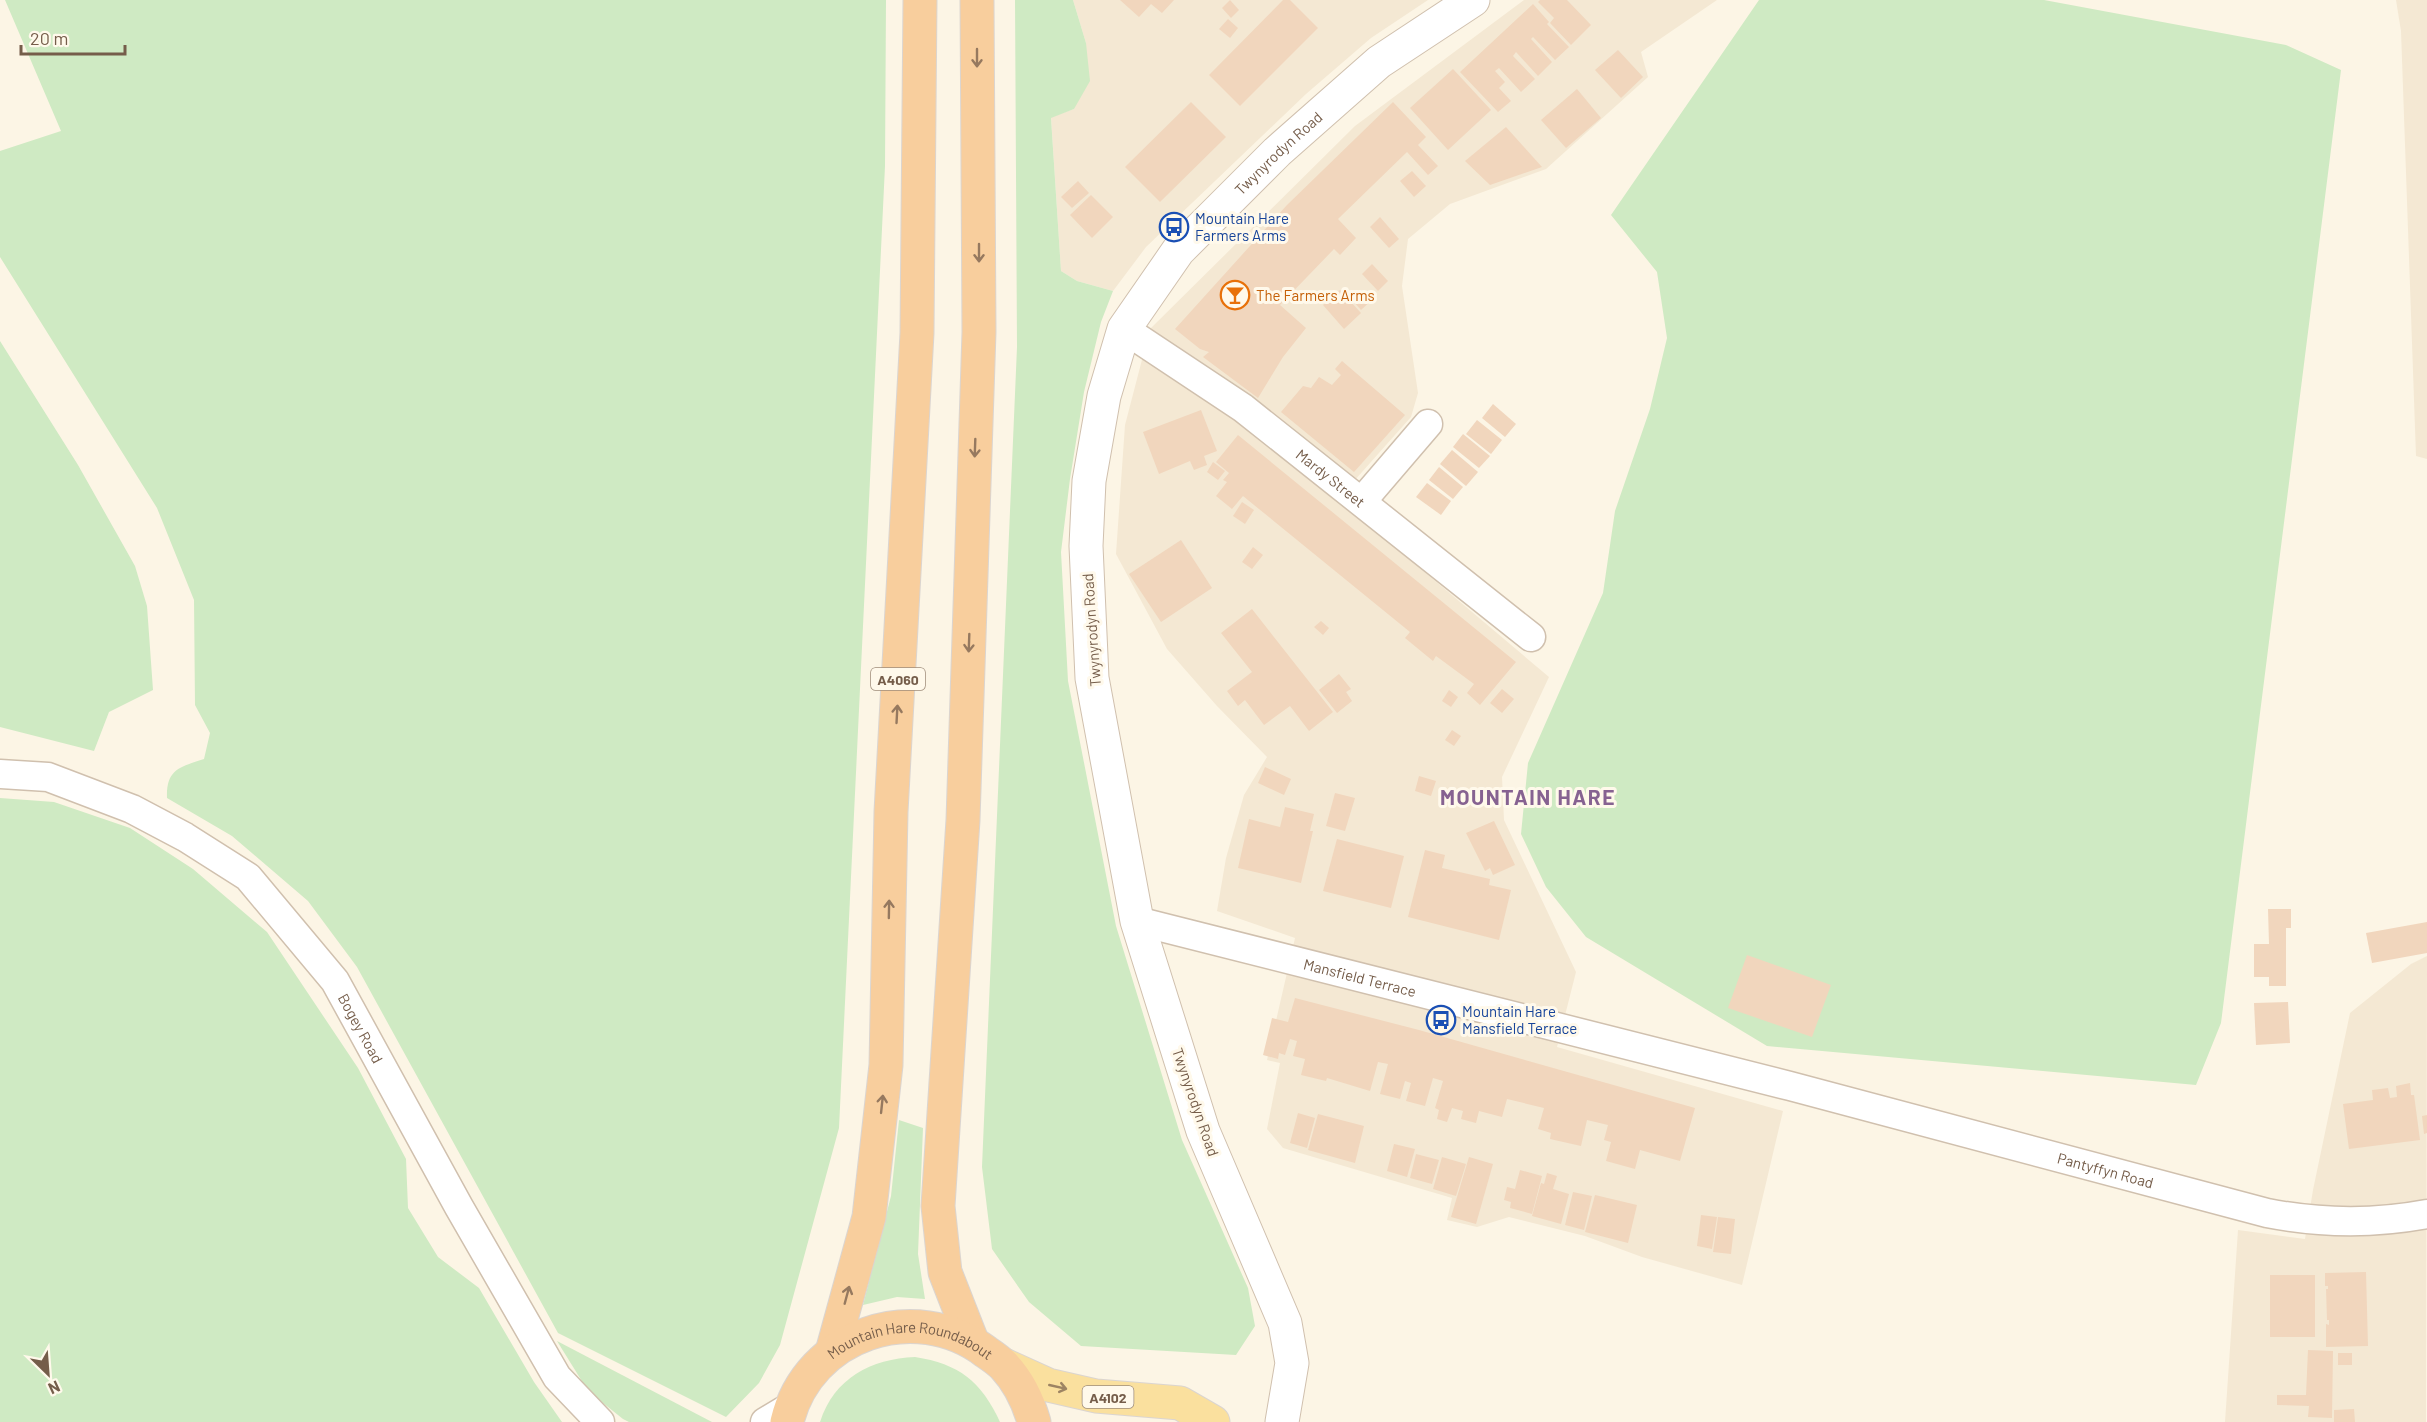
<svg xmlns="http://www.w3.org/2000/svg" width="2427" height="1422" font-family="Barlow,sans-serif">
<rect width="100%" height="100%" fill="#fcf5e5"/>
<g fill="#f4e8d3">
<path d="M1073 0H1428L1371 38 1306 94 1146 247 1113 291 1077 281 1061 271 1051 117 1074 109 1086 43Z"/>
<path d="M1524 0H1717L1641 52 1648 77 1546 169 1450 204 1408 239 1402 286 1418 393 1411 417 1338 499 1549 677 1502 777 1504 820 1576 972 1557 1047 1783 1111 1742 1285 1642 1257 1585 1236 1509 1217 1477 1227 1447 1220 1452 1198 1283 1148 1267 1129 1280 1063 1267 1060 1295 938 1217 911 1226 858 1244 795 1267 757 1217 706 1167 649 1116 554 1125 425 1150 329 1355 126Z"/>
<path d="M2396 0H2427V459L2416 456 2401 31Z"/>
<path d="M2427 956 2426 1422H2225L2238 1230 2305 1239 2313 1190 2350 1013 2411 964Z"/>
</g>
<g fill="#cfeac3">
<path d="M5 0H886L885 166 839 1128 780 1345 759 1383 726 1417 558 1333 357 967 308 901 232 836 167 798C166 769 180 767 204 759L210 733 195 705 194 600 157 508 0 257V151L61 131Z"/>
<path d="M1015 0H1073L1086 43 1090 81 1074 109 1051 118 1061 271 1077 281 1113 291 1101 322 1084 392 1070 479 1061 552 1068 681 1116 926 1182 1140 1248 1288 1255 1326 1236 1355 1081 1346 1029 1302 992 1249 982 1167 1017 347Z"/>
<path d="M1759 0H2044L2286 45 2341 70 2221 1023 2196 1085 1767 1046 1586 937 1546 887 1521 834 1528 763 1603 593 1615 511 1650 409 1667 338 1657 272 1611 215Z"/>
<path d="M0 341 78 465 135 566 147 606 153 690 109 712 94 751 0 727Z"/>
<path d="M0 798 54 802 130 828 193 869 267 932 358 1068 406 1159 408 1208 438 1257 479 1288 534 1382 562 1422H0Z"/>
<path d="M899 1120 923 1128 918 1254 925 1299 897 1297 863 1305 891 1196Z"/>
<path d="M557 1341 712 1422H629L623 1419 588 1391Z"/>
<path d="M915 1357C959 1364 981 1381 1000 1422H820C834 1378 871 1359 915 1357Z"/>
</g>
<g fill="#f1d6bd">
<path d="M1120 0H1174L1162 13 1151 4 1139 17Z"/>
<path d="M1230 0 1239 10 1231 18 1222 8Z"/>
<path d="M1283 0H1290L1318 28 1240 106 1209 75Z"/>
<path d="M1540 0H1567L1591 25 1571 45 1550 23 1554 18 1538 2Z"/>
<path d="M1533 4 1549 22 1547 24 1569 47 1555 60 1533 37 1531 39 1552 62 1538 76 1516 52 1513 56 1535 79 1521 92 1499 68 1495 71 1505 82 1499 88 1511 101 1498 112 1460 72Z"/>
<path d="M1228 19 1238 28 1230 38 1219 29Z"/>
<path d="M1618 50 1643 77 1621 98 1595 70Z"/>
<path d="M1453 69 1491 110 1448 150 1410 108Z"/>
<path d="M1577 89 1601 118 1566 148 1541 120Z"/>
<path d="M1191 102 1226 137 1160 202 1125 167Z"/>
<path d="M1393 102 1426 137 1418 145 1438 166 1428 175 1407 152 1338 219 1356 238 1340 255 1334 249 1280 305 1306 328 1283 357 1258 398 1203 357 1209 352 1200 349 1175 329 1287 205Z"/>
<path d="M1506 127 1542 167 1490 185 1465 161Z"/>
<path d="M1412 171 1426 186 1414 197 1400 181Z"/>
<path d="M1078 181 1089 193 1072 208 1061 197Z"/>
<path d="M1091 195 1113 217 1092 238 1070 215Z"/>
<path d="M1380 217 1399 239 1389 248 1370 227Z"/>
<path d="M1372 264 1388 281 1378 291 1362 274Z"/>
<path d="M1340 290 1361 313 1344 329 1323 305Z"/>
<path d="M1364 291 1373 299 1361 310 1353 301Z"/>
<path d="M1342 361 1405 415 1354 472 1281 412 1303 386 1311 388 1319 377 1332 385 1341 375 1335 369Z"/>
<path d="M1493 404 1516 424 1505 437 1482 418Z"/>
<path d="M1201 410 1217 451 1204 456 1207 465 1194 470 1190 461 1159 474 1143 432Z"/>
<path d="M1477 420 1502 440 1491 454 1466 434Z"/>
<path d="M1463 434 1490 456 1479 468 1453 447Z"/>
<path d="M1238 435 1516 662 1480 705 1467 693 1474 684 1436 656 1433 661 1405 638 1410 632 1243 496 1232 509 1216 496 1227 482 1223 480 1229 473 1216 462Z"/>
<path d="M1452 450 1478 472 1466 486 1440 464Z"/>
<path d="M1213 462 1225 471 1218 480 1207 472Z"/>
<path d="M1439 467 1463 487 1453 499 1429 480Z"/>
<path d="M1427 483 1451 501 1441 515 1416 497Z"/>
<path d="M1242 502 1254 510 1245 524 1233 516Z"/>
<path d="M1181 540 1212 588 1161 622 1129 574Z"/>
<path d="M1253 547 1263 555 1252 569 1242 562Z"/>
<path d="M1252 609 1333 712 1309 731 1290 706 1264 725 1245 700 1238 706 1227 691 1252 672 1221 633Z"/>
<path d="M1321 621 1329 628 1323 635 1314 627Z"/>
<path d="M1339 674 1351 689 1346 692 1352 701 1337 713 1319 690Z"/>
<path d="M1502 689 1514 699 1502 713 1490 703Z"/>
<path d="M1449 690 1458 697 1451 707 1442 701Z"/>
<path d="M1452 730 1461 736 1454 746 1445 740Z"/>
<path d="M1265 767 1291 779 1284 795 1258 783Z"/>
<path d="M1419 776 1436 781 1431 796 1415 791Z"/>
<path d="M1335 793 1355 798 1345 831 1326 826Z"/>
<path d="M1285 807 1314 814 1310 831H1313L1301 883 1238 868 1249 819 1280 827Z"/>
<path d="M1494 821 1515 865 1493 875 1490 868 1485 871 1466 833Z"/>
<path d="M1337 839 1404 856 1391 908 1323 891Z"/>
<path d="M1425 850 1445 855 1442 868 1490 879 1489 885 1511 890 1499 940 1408 917Z"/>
<path d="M2268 909H2291V928H2286V986H2269V977H2254V944H2269Z"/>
<path d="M2427 922V953L2372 963 2366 933Z"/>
<path d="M1747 955 1831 985 1812 1037 1728 1008Z"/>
<path d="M1295 998 1419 1030 1695 1108 1680 1161 1640 1150 1635 1169 1606 1161 1611 1142 1604 1140 1608 1125 1587 1120 1581 1146 1550 1139 1551 1133 1538 1129 1544 1108 1507 1099 1502 1117 1479 1111 1476 1123 1461 1119 1463 1111 1452 1108 1447 1122 1437 1119 1439 1110 1435 1108 1443 1081 1433 1078 1425 1106 1406 1101 1411 1083 1405 1081 1400 1099 1380 1094 1388 1064 1378 1062 1370 1091 1327 1078 1326 1081 1301 1075 1305 1059 1293 1056 1297 1041 1290 1039 1285 1055 1279 1053 1278 1059 1263 1055 1272 1018 1288 1022Z"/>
<path d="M2288 1002 2290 1043 2256 1045 2254 1003Z"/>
<path d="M2410 1083 2411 1095H2414L2420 1140 2349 1149 2343 1104 2373 1100 2372 1090 2388 1088 2390 1098 2397 1097 2396 1086Z"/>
<path d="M1298 1113 1315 1118 1307 1148 1290 1143Z"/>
<path d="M1318 1114 1364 1126 1355 1163 1308 1150Z"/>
<path d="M2427 1115V1133L2424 1134 2422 1116Z"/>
<path d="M1394 1144 1415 1149 1407 1177 1387 1171Z"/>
<path d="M1416 1154 1439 1160 1432 1184 1410 1178Z"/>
<path d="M1442 1157 1466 1164 1456 1196 1433 1189Z"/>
<path d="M1469 1157 1493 1164 1476 1224 1451 1217Z"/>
<path d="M1520 1170 1542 1176 1532 1214 1510 1208 1511 1202 1504 1200 1507 1187 1515 1189Z"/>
<path d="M1547 1173 1557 1176 1553 1189 1569 1194 1561 1224 1532 1216 1541 1183 1544 1184Z"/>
<path d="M1573 1192 1592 1196 1584 1230 1565 1225Z"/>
<path d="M1595 1195 1637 1205 1628 1243 1585 1232Z"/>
<path d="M1701 1215 1717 1217 1712 1249 1697 1246Z"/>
<path d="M1718 1217 1735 1219 1731 1254 1713 1252Z"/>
<path d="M2366 1272 2368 1346 2326 1347V1324L2329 1325V1320H2327L2326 1289H2328V1286H2325V1273Z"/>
<rect x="2270" y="1275" width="45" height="62"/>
<path d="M2308 1350 2333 1351 2332 1418 2308 1417 2309 1406 2277 1405V1395H2306Z"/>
<rect x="2338" y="1353" width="14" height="12"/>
<path d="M2354 1409 2355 1422H2334V1410Z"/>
</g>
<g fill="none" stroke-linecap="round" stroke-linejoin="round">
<g stroke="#d0c0ae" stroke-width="31">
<g id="minor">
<path id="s1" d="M1124 329 1243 408 1531 637"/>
<path d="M1362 501 1428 424"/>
<path id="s2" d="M0 774 48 777 132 809 185 837 248 877 335 981 459 1207 557 1377 600 1422"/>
<path id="s3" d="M1137 921 1790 1086 2267 1213C2319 1223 2374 1224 2427 1214"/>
<path d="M765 1422 790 1407"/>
</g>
</g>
<g stroke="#d0c0ae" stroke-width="35">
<g id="tertiary">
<path id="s4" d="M1282 1422 1292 1363 1285 1323 1203 1131 1137 921 1092 678 1086 546 1089 481 1104 396 1124 329 1178 251 1277 152 1379 62 1473 0"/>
</g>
</g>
<g stroke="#dbd5d0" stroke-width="35">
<path id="primary" d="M1004 1365 1048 1385 1096 1396 1180 1403 1213 1422"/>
</g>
<g stroke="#dbd5d0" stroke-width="35">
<g id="trunk">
<path d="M972 1341 945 1272 938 1206 963 820 979 332 977 0"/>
<path d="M832 1352 869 1217 886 1065 891 812 917 333 920 0"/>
<path id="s5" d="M787 1422C808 1334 915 1298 986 1352 992 1356 999 1361 1004 1366 1019 1382 1028 1401 1034 1422"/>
</g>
</g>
<use href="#minor" stroke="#fff" stroke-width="28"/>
<use href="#tertiary" stroke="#fff" stroke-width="33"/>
<use href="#primary" stroke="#fae09e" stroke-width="33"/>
<use href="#trunk" stroke="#f8ce9d" stroke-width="33"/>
</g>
<defs><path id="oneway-shaft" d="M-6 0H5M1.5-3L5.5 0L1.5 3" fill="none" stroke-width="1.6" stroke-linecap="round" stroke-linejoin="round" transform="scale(1.5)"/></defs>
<g stroke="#96795f">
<use href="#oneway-shaft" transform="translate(977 58) rotate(90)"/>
<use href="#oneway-shaft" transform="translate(979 253) rotate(90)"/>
<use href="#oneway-shaft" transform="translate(975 448) rotate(92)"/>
<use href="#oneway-shaft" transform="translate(969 643) rotate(92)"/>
<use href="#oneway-shaft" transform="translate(897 714) rotate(-87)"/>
<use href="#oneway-shaft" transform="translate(889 909) rotate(-89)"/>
<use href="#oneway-shaft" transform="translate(882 1104) rotate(-84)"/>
<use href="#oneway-shaft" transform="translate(847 1295) rotate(-75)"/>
</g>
<use stroke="#9d8463" href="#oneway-shaft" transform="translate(1058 1387) rotate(13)"/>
<defs>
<g id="bus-ring" transform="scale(1.5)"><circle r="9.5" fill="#fff9eb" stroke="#1a4fb4" stroke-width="1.5"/><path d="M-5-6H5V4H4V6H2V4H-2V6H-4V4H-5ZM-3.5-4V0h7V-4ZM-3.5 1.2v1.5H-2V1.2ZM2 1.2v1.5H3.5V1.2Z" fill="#1a4fb4"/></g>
<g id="bar-ring" transform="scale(1.5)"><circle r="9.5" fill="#fff9eb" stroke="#e8710a" stroke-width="1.5"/><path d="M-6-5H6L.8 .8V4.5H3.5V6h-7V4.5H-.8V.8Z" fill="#e8710a"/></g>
</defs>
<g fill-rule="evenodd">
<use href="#bus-ring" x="1174" y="227"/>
<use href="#bar-ring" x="1235" y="295"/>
<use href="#bus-ring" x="1441" y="1020"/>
</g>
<g text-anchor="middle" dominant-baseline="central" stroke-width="6" stroke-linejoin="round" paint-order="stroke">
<g fill="#fff9eb" stroke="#9e8c7a" stroke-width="1.5">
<rect x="871" y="668" width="54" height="22" rx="4.5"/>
<rect x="1082.5" y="1386" width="51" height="22" rx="4.5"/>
</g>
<g font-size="14" font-weight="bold" fill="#755d4a">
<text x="898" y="679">A4060</text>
<text x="1108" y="1397">A4102</text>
</g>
<g font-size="15" fill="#755d4a" stroke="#fff9eb">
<text stroke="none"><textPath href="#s4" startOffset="1365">Twynyrodyn Road</textPath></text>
<text stroke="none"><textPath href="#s1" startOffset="255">Mardy Street</textPath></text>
<text transform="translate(1091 630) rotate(-94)">Twynyrodyn Road</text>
<text stroke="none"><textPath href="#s3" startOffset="230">Mansfield Terrace</textPath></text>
<text stroke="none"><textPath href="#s2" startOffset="462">Bogey Road</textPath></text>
<text transform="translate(1196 1102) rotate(71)">Twynyrodyn Road</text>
<text stroke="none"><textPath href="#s3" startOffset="1000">Pantyffyn Road</textPath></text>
<text stroke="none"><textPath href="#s5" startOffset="168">Mountain Hare Roundabout</textPath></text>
</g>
<g font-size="15" fill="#164399" stroke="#fff9eb" text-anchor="start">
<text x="1195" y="218">Mountain Hare<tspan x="1195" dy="17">Farmers Arms</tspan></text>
<text x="1462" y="1011">Mountain Hare<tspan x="1462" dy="17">Mansfield Terrace</tspan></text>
</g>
<g font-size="15" fill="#c56008" stroke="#fff9eb" text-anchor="start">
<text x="1256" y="295">The Farmers Arms</text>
</g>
<g font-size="21" font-weight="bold" letter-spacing="1.5" fill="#866291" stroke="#fff9eb">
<text x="1528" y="796">MOUNTAIN HARE</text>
</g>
</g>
<g transform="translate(48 1374) rotate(155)" stroke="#fff9eb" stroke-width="4.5" paint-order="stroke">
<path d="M0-4.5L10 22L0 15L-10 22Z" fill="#755d4a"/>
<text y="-9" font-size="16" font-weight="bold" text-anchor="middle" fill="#755d4a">N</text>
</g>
<path d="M21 45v9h104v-9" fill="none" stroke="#755d4a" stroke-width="3"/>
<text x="30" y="45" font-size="18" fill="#755d4a" stroke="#fff9eb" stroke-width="4.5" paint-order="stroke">20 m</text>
</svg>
